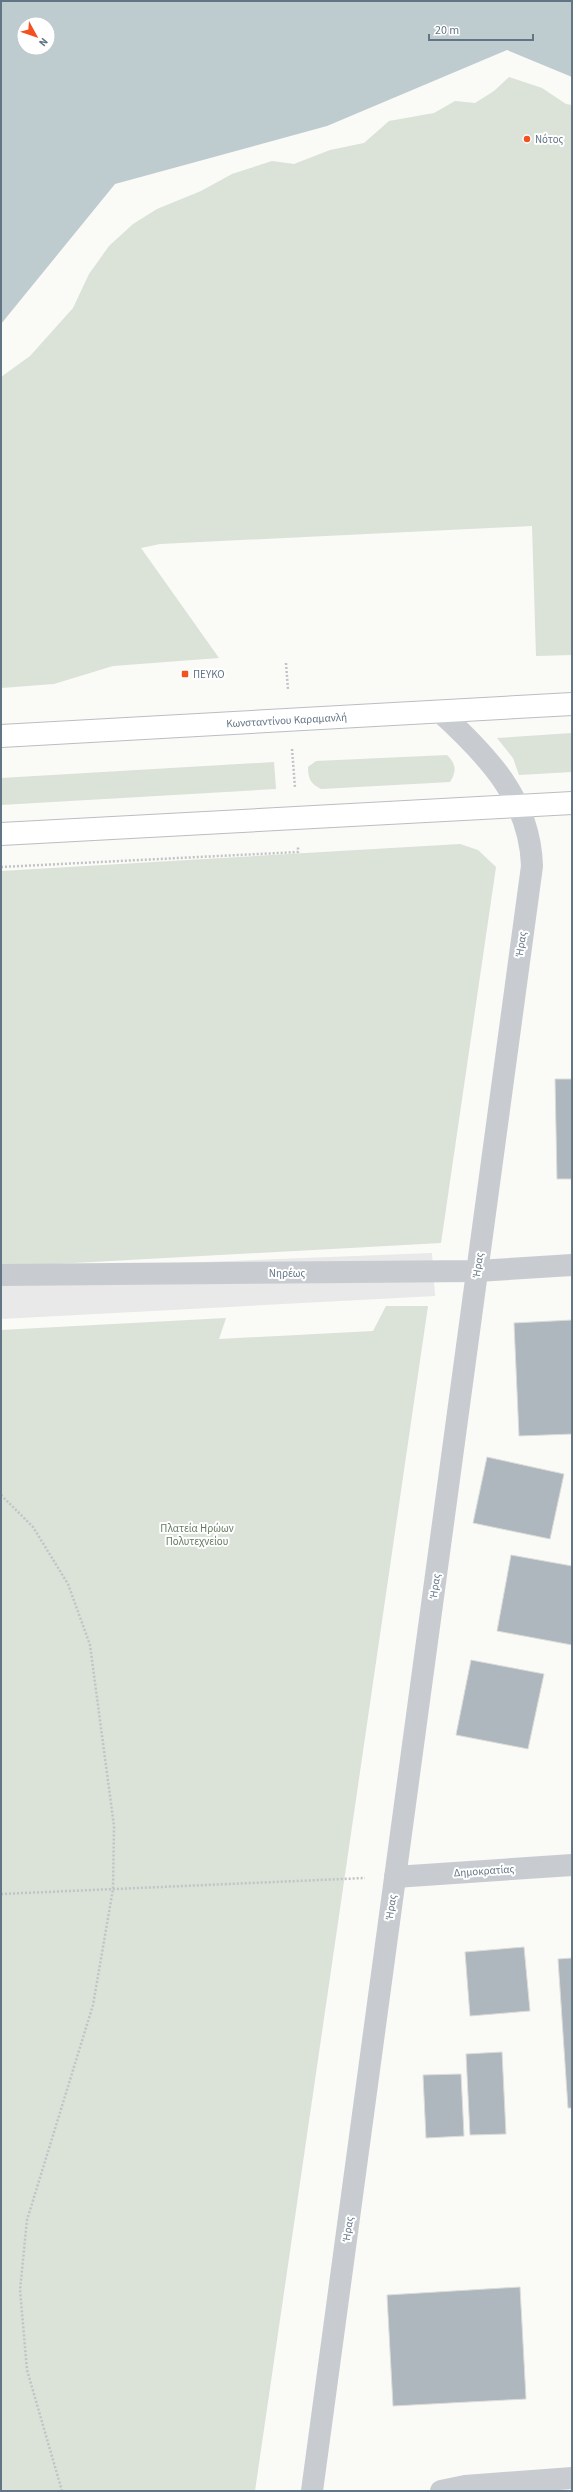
<svg xmlns="http://www.w3.org/2000/svg" width="573" height="2492" font-family="'Source Sans 3',sans-serif">
<rect width="100%" height="100%" fill="#fafaf7"/>
<path fill="#e8e9e8" d="M432 1253 435 1296 1 1319V1270Z"/>
<g fill="#dbe2d8">
<path d="M509 77 542 88 566 104 572 105V655L536 656 532 526 160 544 141 548 219 658 113 666 54 684 1 688V377L30 356 73 308 89 274 109 246 133 224 157 209 201 191 232 174 272 161 294 164 330 150 364 143 389 121 434 113 455 101 475 103 494 91Z"/>
<path d="M572 733V772L519 775 513 758 497 738Z"/>
<path d="M447 755C456 764 457 771 450 782L321 789C311 784 308 779 308 767L316 761Z"/>
<path d="M274 762 276 789 1 805V778Z"/>
<path d="M460 844 478 850 496 867 441 1243 1 1267V871Z"/>
<path d="M386 1306H428L255 2491H1V1330L226 1318 219 1339 373 1331Z"/>
</g>
<path fill="#becbcf" fill-rule="evenodd" d="M1 1H572V77L507 50 327 126 115 184 1 324ZM24 24H48V48H24Z"/>
<g fill="#adb7bd" stroke="#dcdcd9">
<path d="M555 1079H572V1179H557Z"/>
<path d="M572 1320V1434L519 1436 514 1323Z"/>
<path d="M487 1457 564 1474 550 1539 473 1523Z"/>
<path d="M511 1555 572 1566V1645L497 1631Z"/>
<path d="M471 1660 544 1674 528 1749 456 1735Z"/>
<path d="M524 1947 530 2011 470 2016 465 1952Z"/>
<path d="M572 1958V2108H568L558 1959Z"/>
<path d="M502 2052 506 2134 470 2135 466 2054Z"/>
<path d="M461 2074 464 2136 426 2138 423 2075Z"/>
<path d="M520 2287 526 2399 393 2406 387 2295Z"/>
</g>
<g fill="none" stroke-linecap="round" stroke-linejoin="round">
<g stroke="#babec1" stroke-width="24">
<g id="highway">
<path id="s1" d="M1 736 572 704"/>
<path d="M1 834 572 803"/>
</g>
</g>
<g stroke="#c1c4c6" stroke-width="2.5" stroke-dasharray="2 2" stroke-linecap="butt">
<path d="M286 663 288 690"/>
<path d="M292 749 295 788"/>
<path d="M1 867 298 852V847"/>
<path d="M1 1495 33 1527 68 1584 90 1645 114 1826 113 1889 93 2005 27 2220 20 2290 27 2370 62 2491"/>
<path d="M1 1894 365 1878"/>
</g>
<g stroke="#c8ccd0" stroke-width="22">
<path d="M1 1275 477 1271 572 1265"/>
<path d="M395 1877 572 1865"/>
<path d="M312 2491 532 866C530 799 487 755 440 712"/>
<path d="M441 2491 465 2486 572 2478"/>
</g>
<use href="#highway" stroke="#fff" stroke-width="22"/>
</g>
<g fill="#f3511f" stroke="#fff" stroke-width="1.5">
<circle cx="527" cy="139" r="4"/>
<rect x="181" y="670" width="8" height="8" rx="2"/>
</g>
<g text-anchor="middle" dominant-baseline="central" stroke-width="4" stroke-linejoin="round" paint-order="stroke">
<g font-size="11" fill="#627585" stroke="#fff" text-anchor="start">
<text x="535" y="139">Νότος</text>
<text x="193" y="674">ΠΕΥΚΟ</text>
</g>
<g font-size="11" fill="#627585" stroke="#fff">
<text stroke="none"><textPath href="#s1" startOffset="286">Κωνσταντίνου Καραμανλή</textPath></text>
<text transform="translate(521 944) rotate(-82)">Ήρας</text>
<text transform="translate(478 1265) rotate(-82)">Ήρας</text>
<text x="287" y="1273">Νηρέως</text>
<text transform="translate(435 1586) rotate(-82)">Ήρας</text>
<text transform="translate(484 1871) rotate(-4)">Δημοκρατίας</text>
<text transform="translate(391 1907) rotate(-82)">Ήρας</text>
<text transform="translate(348 2229) rotate(-82)">Ήρας</text>
</g>
<g font-size="11" fill="#667b62" stroke="#fff">
<text x="197" y="1528">Πλατεία Ηρώων<tspan x="197" dy="13">Πολυτεχνείου</tspan></text>
</g>
</g>
<rect width="573" height="2492" fill="none" stroke="#627585" stroke-width="4"/>
<g transform="translate(36 36) rotate(130)"><circle r="19" fill="#ffffff" stroke="#c0c8ce"/>
<path d="M0-3L7 15L0 10L-7 15Z" fill="#f3511f"/>
<text y="-6" font-size="11" font-weight="bold" text-anchor="middle" fill="#627585">N</text>
</g>
<path d="M429 34v6h104v-6" fill="none" stroke="#627585" stroke-width="2"/>
<text x="435" y="34" font-size="12" fill="#627585" stroke="#ffffff" stroke-width="3" paint-order="stroke">20 m</text>
</svg>
